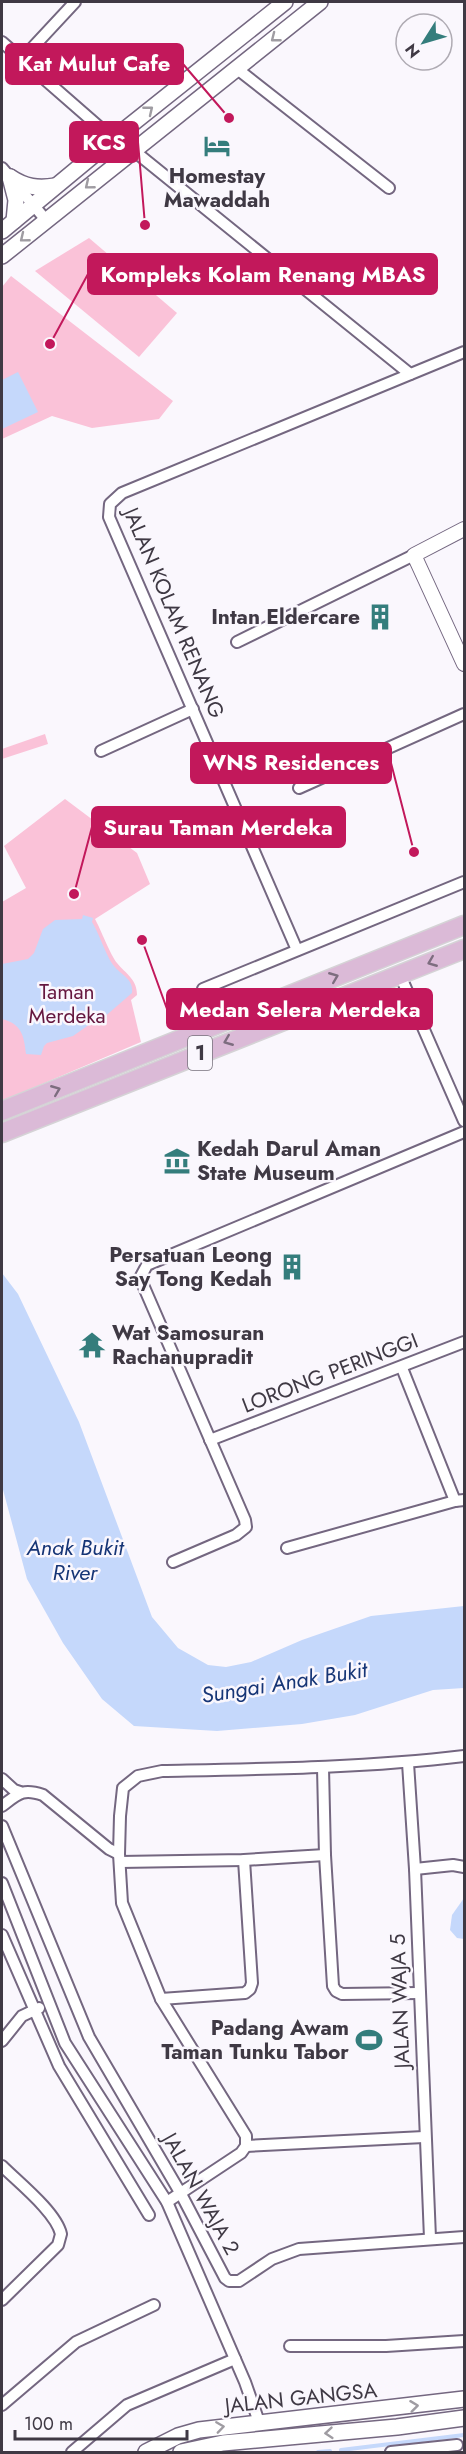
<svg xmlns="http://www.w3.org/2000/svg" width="466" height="2454" font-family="Jost,sans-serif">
<rect width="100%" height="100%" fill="#faf7fd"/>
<g fill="#fac2d8">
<path d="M89 238 177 313 139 357 35 271Z"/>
<path d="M11 276 173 401 159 419 92 428 52 416 2 439V287Z"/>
<path d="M45 734 48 744 2 759V749Z"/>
<path d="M65 799 137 853 150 884 95 919C101 930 110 954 117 963 126 974 137 979 137 995L131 1000 141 1042 2 1101V902L26 888 4 846Z"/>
</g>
<g fill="#c5d8fb">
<path d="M18 372 38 412 2 429V380Z"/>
<path d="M83 915 93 918 92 922C99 933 107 958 114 966 121 975 134 979 132 993L102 1019 93 1022 73 1036 47 1043 44 1046 41 1055 26 1054C24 1036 22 1024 2 1019V964L28 959 34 953 43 929 55 920 82 919Z"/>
<path d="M2 1273 18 1294 79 1422 152 1617 178 1648 208 1665 226 1667 251 1662 302 1640 371 1616 464 1606V1688L433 1690 355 1715 302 1724 217 1731 134 1726 102 1699 63 1643 27 1579 2 1486Z"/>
<path d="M464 1898V1939L457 1938 450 1930 452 1915Z"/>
</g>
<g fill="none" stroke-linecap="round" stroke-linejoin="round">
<g stroke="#c5d8fb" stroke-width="4">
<path d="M341 2450 464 2435"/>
<path d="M318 2452 330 2451"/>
</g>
<g stroke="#746780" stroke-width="14">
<g id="minor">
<path d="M2 42 113 139"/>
<path d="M22 59 75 2"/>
<path d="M236 68 389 188"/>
<path d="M133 150 410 374"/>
<path d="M2 168 46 220"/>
<path d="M237 642 414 555"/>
<path d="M101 751 193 709"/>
<path d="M299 788 464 714"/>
<path d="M297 950 109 517 110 504 122 493 464 352"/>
<path d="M400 975 464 1121"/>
<path d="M203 989 464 882"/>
<path d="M402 1368 455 1501 464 1500"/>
<path d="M210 1440 464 1342"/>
<path d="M287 1548 455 1501"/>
<path d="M173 1562 236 1535 246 1527 245 1520 140 1278 147 1265 464 1132"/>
<path d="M408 1763 415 1869 430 2238"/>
<path d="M323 1768 325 1855 333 1986 336 1991 342 1994 419 1993"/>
<path d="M2 1779 14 1790 20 1792"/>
<path d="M2 1806C18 1794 22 1788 43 1795L109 1849 119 1854"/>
<path d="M2 1826 89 2037 181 2194 225 2278 229 2281H239L272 2259 299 2249 464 2237"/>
<path d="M120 1862 244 1860 325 1855"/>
<path d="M415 1869 453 1865 464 1867"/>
<path d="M2 1883 65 2043 167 2202 245 2382 259 2422"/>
<path d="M2 1935 59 2066 149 2215"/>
<path d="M161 1999 245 1993 250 1989 252 1983 244 1860"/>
<path d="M2 2041 22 2016 39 2008"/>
<path d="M246 2146V2136L161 1999 122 1903 119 1854 120 1816 123 1788 138 1776 162 1771C263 1769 364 1768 464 1756"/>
<path d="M246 2146 424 2137"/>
<path d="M2 2166C18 2182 56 2212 61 2234L58 2245 2 2300"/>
<path d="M167 2202 241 2153 246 2146"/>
<path d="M290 2346H386L464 2341"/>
<path d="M2 2405 76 2342 154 2305"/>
<path d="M72 2452 127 2405 235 2359"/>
<path d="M391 2452 457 2445"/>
</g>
</g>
<g stroke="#746780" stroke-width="16">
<path id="tertiary" d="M464 529 414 555 464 664"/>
</g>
<g stroke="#746780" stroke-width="18">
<g id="secondary">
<path d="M10 177C25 187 38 189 55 186"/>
<path d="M10 177 16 200 14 221"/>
<path d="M2 231 113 139 285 2"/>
<path d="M2 256 320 2"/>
<path d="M146 2452 178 2436 199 2430 464 2399"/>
<path d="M181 2452 223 2443 397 2427 464 2418"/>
</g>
</g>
<g stroke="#d5d3d6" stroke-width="21">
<g id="primary">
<path d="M2 1111 464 925"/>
<path d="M2 1133 464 949"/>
</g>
</g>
<use href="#minor" stroke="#fff" stroke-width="10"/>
<use href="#tertiary" stroke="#fff" stroke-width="14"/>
<use href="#secondary" stroke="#fff" stroke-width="15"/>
<use href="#primary" stroke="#dbbad7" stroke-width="18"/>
</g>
<defs><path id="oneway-chevron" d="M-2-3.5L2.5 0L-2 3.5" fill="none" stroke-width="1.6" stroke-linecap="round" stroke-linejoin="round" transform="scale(1.5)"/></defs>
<g stroke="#9f9ca2">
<use href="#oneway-chevron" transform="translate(275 38) rotate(142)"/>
<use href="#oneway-chevron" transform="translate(149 110) rotate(-39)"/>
<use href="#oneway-chevron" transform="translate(89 185) rotate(141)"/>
<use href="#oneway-chevron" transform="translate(24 238) rotate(141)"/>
<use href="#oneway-chevron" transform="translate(414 2406) rotate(-7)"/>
<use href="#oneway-chevron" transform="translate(220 2427) rotate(-8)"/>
<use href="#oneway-chevron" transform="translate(329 2433) rotate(175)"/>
</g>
<g stroke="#7d6d7f">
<use href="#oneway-chevron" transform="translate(432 962) rotate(158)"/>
<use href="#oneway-chevron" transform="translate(334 977) rotate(-22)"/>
<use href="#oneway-chevron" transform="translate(228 1041) rotate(158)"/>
<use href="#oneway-chevron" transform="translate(56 1090) rotate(-22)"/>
</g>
<defs>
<g id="hotel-bare" transform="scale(2.07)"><path d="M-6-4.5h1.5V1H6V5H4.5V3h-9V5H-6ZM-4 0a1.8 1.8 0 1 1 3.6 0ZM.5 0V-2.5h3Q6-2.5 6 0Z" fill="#347d7c" stroke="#faf7fd" stroke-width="2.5" paint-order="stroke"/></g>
<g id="building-bare" transform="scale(2.07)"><path d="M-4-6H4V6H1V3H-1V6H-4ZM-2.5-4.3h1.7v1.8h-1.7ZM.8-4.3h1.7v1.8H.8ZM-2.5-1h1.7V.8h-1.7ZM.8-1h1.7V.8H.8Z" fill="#347d7c" stroke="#faf7fd" stroke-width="2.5" paint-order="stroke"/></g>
<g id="museum-bare" transform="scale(2.07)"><path d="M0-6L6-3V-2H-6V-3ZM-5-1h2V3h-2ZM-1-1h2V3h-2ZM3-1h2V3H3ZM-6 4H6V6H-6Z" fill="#347d7c" stroke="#faf7fd" stroke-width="2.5" paint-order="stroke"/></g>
<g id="temple-bare" transform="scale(2.07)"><path d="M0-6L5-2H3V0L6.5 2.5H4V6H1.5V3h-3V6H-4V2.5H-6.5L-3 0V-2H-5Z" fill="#347d7c" stroke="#faf7fd" stroke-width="2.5" paint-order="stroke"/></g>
<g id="stadium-bare" transform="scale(2.07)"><path d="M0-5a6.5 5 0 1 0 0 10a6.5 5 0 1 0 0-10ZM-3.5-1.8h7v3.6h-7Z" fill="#347d7c" stroke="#faf7fd" stroke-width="2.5" paint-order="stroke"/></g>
</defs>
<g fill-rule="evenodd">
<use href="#hotel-bare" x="217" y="146"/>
<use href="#building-bare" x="380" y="617"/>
<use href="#museum-bare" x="177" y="1161"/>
<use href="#building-bare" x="292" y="1267"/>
<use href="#temple-bare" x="92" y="1345"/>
<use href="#stadium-bare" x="369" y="2040"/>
</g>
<g text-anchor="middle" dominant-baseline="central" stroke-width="5" stroke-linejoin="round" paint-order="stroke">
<rect fill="#faf7fd" stroke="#77727c" stroke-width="1.5" x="188" y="1036" width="24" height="34" rx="4.5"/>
<g font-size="20" font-weight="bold" fill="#3f3944">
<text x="200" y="1053">1</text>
</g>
<g font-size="21" font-weight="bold" fill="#3f3944" stroke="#faf7fd" text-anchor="end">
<text x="217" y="176" text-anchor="middle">Homestay<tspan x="217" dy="24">Mawaddah</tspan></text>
<text x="360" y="617">Intan Eldercare</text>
<text x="197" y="1149" text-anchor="start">Kedah Darul Aman<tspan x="197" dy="24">State Museum</tspan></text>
<text x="272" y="1255">Persatuan Leong<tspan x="272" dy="24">Say Tong Kedah</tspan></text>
<text x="112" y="1333" text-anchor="start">Wat Samosuran<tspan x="112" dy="24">Rachanupradit</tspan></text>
<text x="349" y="2028">Padang Awam<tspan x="349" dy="24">Taman Tunku Tabor</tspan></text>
</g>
<g font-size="21" fill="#3f3944" stroke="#faf7fd">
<text transform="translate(174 613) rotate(67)">JALAN KOLAM RENANG</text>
<text transform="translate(330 1373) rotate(-21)">LORONG PERINGGI</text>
<text transform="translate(400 2001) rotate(-92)">JALAN WAJA 5</text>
<text transform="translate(201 2194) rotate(61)">JALAN WAJA 2</text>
<text transform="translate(301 2398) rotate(-6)">JALAN GANGSA</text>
</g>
<g font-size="21" fill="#65173f" stroke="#faf7fd">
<text x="67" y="992">Taman<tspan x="67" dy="24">Merdeka</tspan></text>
</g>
<g font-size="22" font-style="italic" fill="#163576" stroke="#faf7fd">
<text x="75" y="1547">Anak Bukit<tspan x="75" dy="25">River</tspan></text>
<text transform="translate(284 1682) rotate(-9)">Sungai Anak Bukit</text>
</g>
</g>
<path fill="none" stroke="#c2185b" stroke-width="2" d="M229 118L183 64M145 225L138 142M50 344L88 274M414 852L391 763M74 894L92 827M142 940L167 1009"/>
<g fill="#c2185b" stroke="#faf7fd" stroke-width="2">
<circle cx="229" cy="118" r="6"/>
<circle cx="145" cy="225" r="6"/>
<circle cx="50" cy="344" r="6"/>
<circle cx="414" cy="852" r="6"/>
<circle cx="74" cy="894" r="6"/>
<circle cx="142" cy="940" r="6"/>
</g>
<g fill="#c2185b" stroke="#c2185b" stroke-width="2">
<rect x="6" y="44" width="177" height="40" rx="6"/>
<rect x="70" y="122" width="68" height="40" rx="6"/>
<rect x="88" y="254" width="349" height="40" rx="6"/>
<rect x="191" y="743" width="200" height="40" rx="6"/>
<rect x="92" y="807" width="253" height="40" rx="6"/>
<rect x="167" y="989" width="265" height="40" rx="6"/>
</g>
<g font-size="22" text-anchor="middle" font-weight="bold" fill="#fff">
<text x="94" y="71">Kat Mulut Cafe</text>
<text x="104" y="150">KCS</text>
<text x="263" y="282">Kompleks Kolam Renang MBAS</text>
<text x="291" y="770">WNS Residences</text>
<text x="218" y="835">Surau Taman Merdeka</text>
<text x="300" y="1017">Medan Selera Merdeka</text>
</g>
<rect width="466" height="2454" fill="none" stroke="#3f3944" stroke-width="6"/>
<g transform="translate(424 42) rotate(233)"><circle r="28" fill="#faf7fd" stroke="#afabb3" stroke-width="1.5"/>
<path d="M0-4.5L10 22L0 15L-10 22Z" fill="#347d7c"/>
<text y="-9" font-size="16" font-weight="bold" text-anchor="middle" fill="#3f3944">N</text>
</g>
<path d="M15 2430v9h172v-9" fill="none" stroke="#3f3944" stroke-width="3"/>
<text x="24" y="2430" font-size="18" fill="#3f3944" stroke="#faf7fd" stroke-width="4.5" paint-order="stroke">100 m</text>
</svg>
